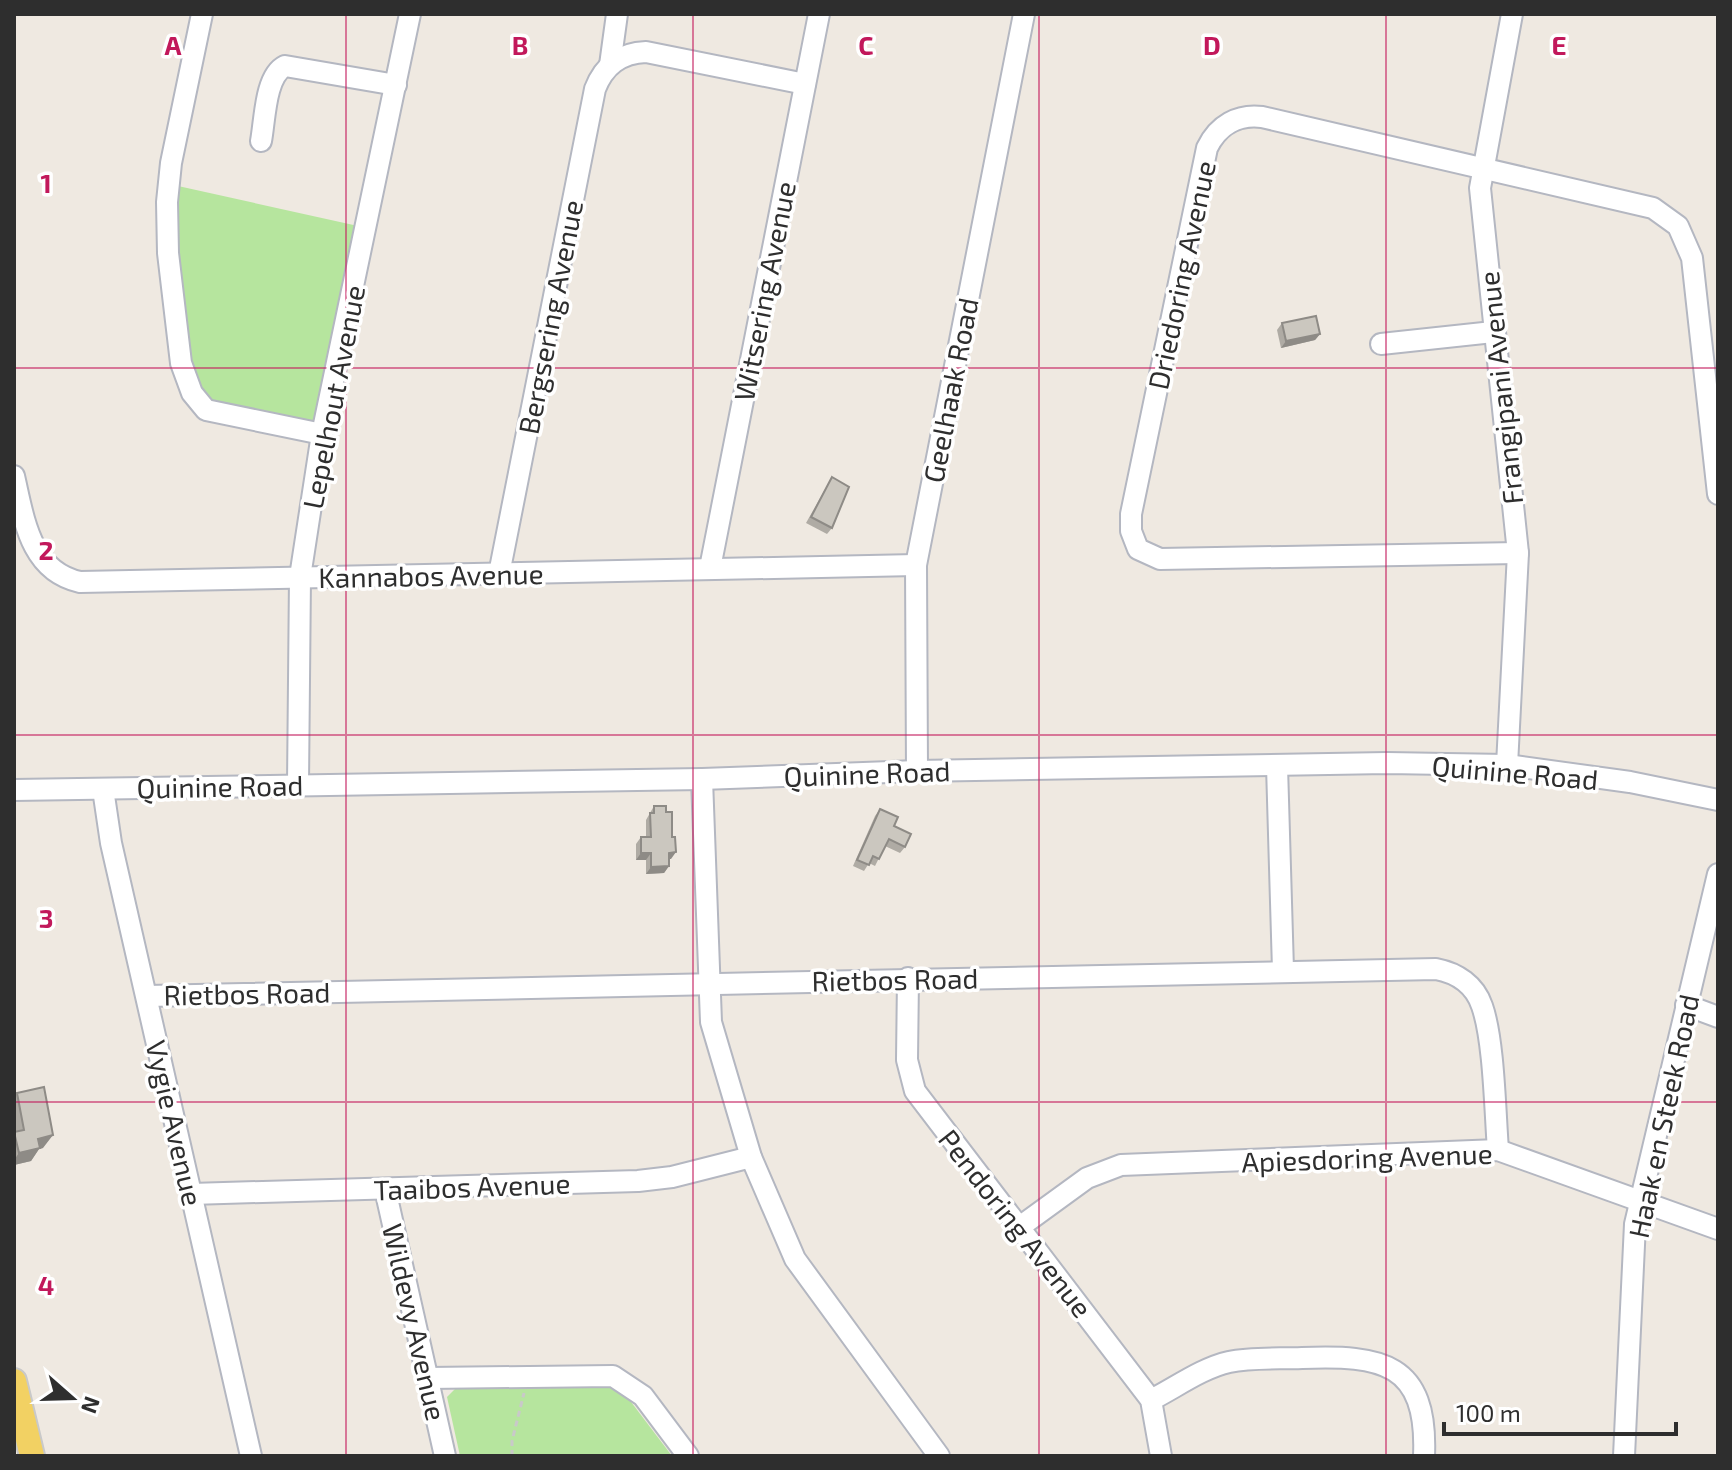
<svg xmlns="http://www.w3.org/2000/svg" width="1732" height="1470" font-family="'Exo 2',sans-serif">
<rect width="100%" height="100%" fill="#efe9e1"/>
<g fill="#b6e59e">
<path d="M178 186 358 226 315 420 308 423C283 418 224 415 206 398 176 371 176 228 178 186Z"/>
<path d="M457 1387H615L625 1394 672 1456H460L447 1397Z"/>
</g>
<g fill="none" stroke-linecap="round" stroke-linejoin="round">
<g stroke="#b4b7c1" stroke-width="24">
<g id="minor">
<path d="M202 14 171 163 167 202 168 253 181 363 192 393 206 410 322 434"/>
<path d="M610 65 617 14"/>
<path d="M261 141C265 120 265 76 285 66L396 85"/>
<path d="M1381 344 1493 332"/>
<path d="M14 476C24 519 30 571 80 582L916 565"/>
<path d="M1518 553 1160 559 1138 549 1131 531V514L1207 148C1218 125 1238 114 1262 117L1653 208 1678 226 1692 258 1718 494"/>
<path d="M710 568 819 14"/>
<path d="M499 574 595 89C604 66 620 53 646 52L805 84"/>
<path d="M1507 765 1518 553 1480 188 1512 14"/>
<path d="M1277 766 1283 970"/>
<path d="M917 771 916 565 1024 14"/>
<path d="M702 779 711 1022 751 1157 795 1259 939 1456"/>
<path d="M298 784 300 577 322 434 410 14"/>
<path d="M103 789 111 843 251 1456"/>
<path d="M14 790 702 779 917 771 1387 763 1507 765 1630 782 1718 800"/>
<path d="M908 978 907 1060 915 1091 1151 1400 1161 1456"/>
<path d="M147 996 1436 969C1457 973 1475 985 1482 1006 1494 1040 1495 1111 1498 1150"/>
<path d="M1686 1005 1718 1017"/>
<path d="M385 1189 445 1456"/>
<path d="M191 1194 638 1181 672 1177 751 1157"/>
<path d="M1021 1226 1087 1178 1121 1165 1498 1150 1718 1229"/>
<path d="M428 1378 613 1376 643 1396 688 1456"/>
<path d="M1151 1400C1175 1388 1202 1368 1229 1362 1252 1357 1278 1359 1302 1358 1381 1355 1428 1362 1424 1456"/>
<path d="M1624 1456 1635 1224 1718 874"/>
</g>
</g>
<g stroke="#c9c9c9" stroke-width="28">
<path id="major" d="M14 1381 32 1456"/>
</g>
<path stroke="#c9c9c9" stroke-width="3" stroke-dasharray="6 4" stroke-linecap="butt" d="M512 1456V1441L524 1393"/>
<use href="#minor" stroke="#fff" stroke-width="20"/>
<use href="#major" stroke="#f2d163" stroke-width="24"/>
</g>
<g fill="#afaba4">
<path d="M1282 323 1320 334 1315 340 1281 348 1277 330Z"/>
<path d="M832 477V528L827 534 806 523Z"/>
<path d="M654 806 671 859H669V866L664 873 646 874V860H636V844L641 837H646V820Z"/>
<path d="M880 809 894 826 905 847 900 853 885 846 875 866 869 863 864 871 853 866 875 816Z"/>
<path d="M17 1093 43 1148 39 1149 31 1161 14 1165V1098Z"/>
</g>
<g fill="#8e8b86">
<path d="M1320 334 1315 340 1281 348 1286 341Z"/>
<path d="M676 852 671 859H664L669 853Z"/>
<path d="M641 853H651L646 860H636Z"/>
<path d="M669 866 664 873 646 874 651 867Z"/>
<path d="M53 1135 43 1148 39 1149 31 1161 14 1165V1160L19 1153 38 1139Z"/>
</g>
<g fill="#cbc7bf" stroke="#8e8b86" stroke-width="2">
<path d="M1316 316 1320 334 1286 341 1282 323Z"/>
<path d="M832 477 849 487 832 528 811 517Z"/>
<path d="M654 806H666V812H672V837H675L676 852 669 853V866L651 867V853H641V837H651L650 813H654Z"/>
<path d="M880 809 898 817 894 826 911 834 905 847 889 839 879 859 873 856 869 865 857 860Z"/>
<path d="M44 1087 53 1135 38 1139 40 1148 19 1153 14 1132 24 1130 17 1093Z"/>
</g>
<path fill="none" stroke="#c2185b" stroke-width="2" stroke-opacity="0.55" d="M346 14V1456M693 14V1456M1039 14V1456M1386 14V1456M14 368H1718M14 735H1718M14 1102H1718"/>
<g text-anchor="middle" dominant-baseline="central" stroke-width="7" stroke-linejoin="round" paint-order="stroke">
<g font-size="28" fill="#2e2e2e" stroke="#fff">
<text transform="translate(1181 275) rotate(-78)">Driedoring Avenue</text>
<text transform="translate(764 291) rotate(-79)">Witsering Avenue</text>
<text transform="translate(550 317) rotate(-79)">Bergsering Avenue</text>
<text transform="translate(1500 388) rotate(-96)">Frangipani Avenue</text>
<text transform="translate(950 390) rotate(-79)">Geelhaak Road</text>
<text transform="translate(333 397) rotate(-79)">Lepelhout Avenue</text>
<text transform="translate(431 575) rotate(-1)">Kannabos Avenue</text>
<text transform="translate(1515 772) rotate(5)">Quinine Road</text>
<text transform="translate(867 773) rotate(-2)">Quinine Road</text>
<text transform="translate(220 786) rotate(-1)">Quinine Road</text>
<text transform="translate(895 979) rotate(-1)">Rietbos Road</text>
<text transform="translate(247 993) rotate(-1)">Rietbos Road</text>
<text transform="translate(1663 1116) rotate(-78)">Haak en Steek Road</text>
<text transform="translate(175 1123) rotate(77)">Vygie Avenue</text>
<text transform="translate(1367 1157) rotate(-2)">Apiesdoring Avenue</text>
<text transform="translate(472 1186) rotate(-2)">Taaibos Avenue</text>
<text transform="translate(1016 1223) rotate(52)">Pendoring Avenue</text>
<text transform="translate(415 1322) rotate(77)">Wildevy Avenue</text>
</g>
</g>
<g font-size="26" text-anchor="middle" font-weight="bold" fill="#c2185b" stroke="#fff" stroke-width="7" stroke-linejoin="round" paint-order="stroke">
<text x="173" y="55">A</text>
<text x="520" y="55">B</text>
<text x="866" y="55">C</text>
<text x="1212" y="55">D</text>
<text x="1559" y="55">E</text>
<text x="46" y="193">1</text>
<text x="46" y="560">2</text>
<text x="46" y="928">3</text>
<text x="46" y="1295">4</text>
</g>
<rect width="1732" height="1470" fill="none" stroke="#2e2e2e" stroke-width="32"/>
<g transform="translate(72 1398) rotate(110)" stroke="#ffffff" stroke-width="6" paint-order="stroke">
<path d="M0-6L14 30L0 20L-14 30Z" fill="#2e2e2e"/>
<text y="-12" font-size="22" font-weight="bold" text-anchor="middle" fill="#2e2e2e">N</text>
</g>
<path d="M1444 1422v12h232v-12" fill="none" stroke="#2e2e2e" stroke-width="4"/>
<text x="1456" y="1422" font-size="24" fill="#2e2e2e" stroke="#ffffff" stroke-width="6" paint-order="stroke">100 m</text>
</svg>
